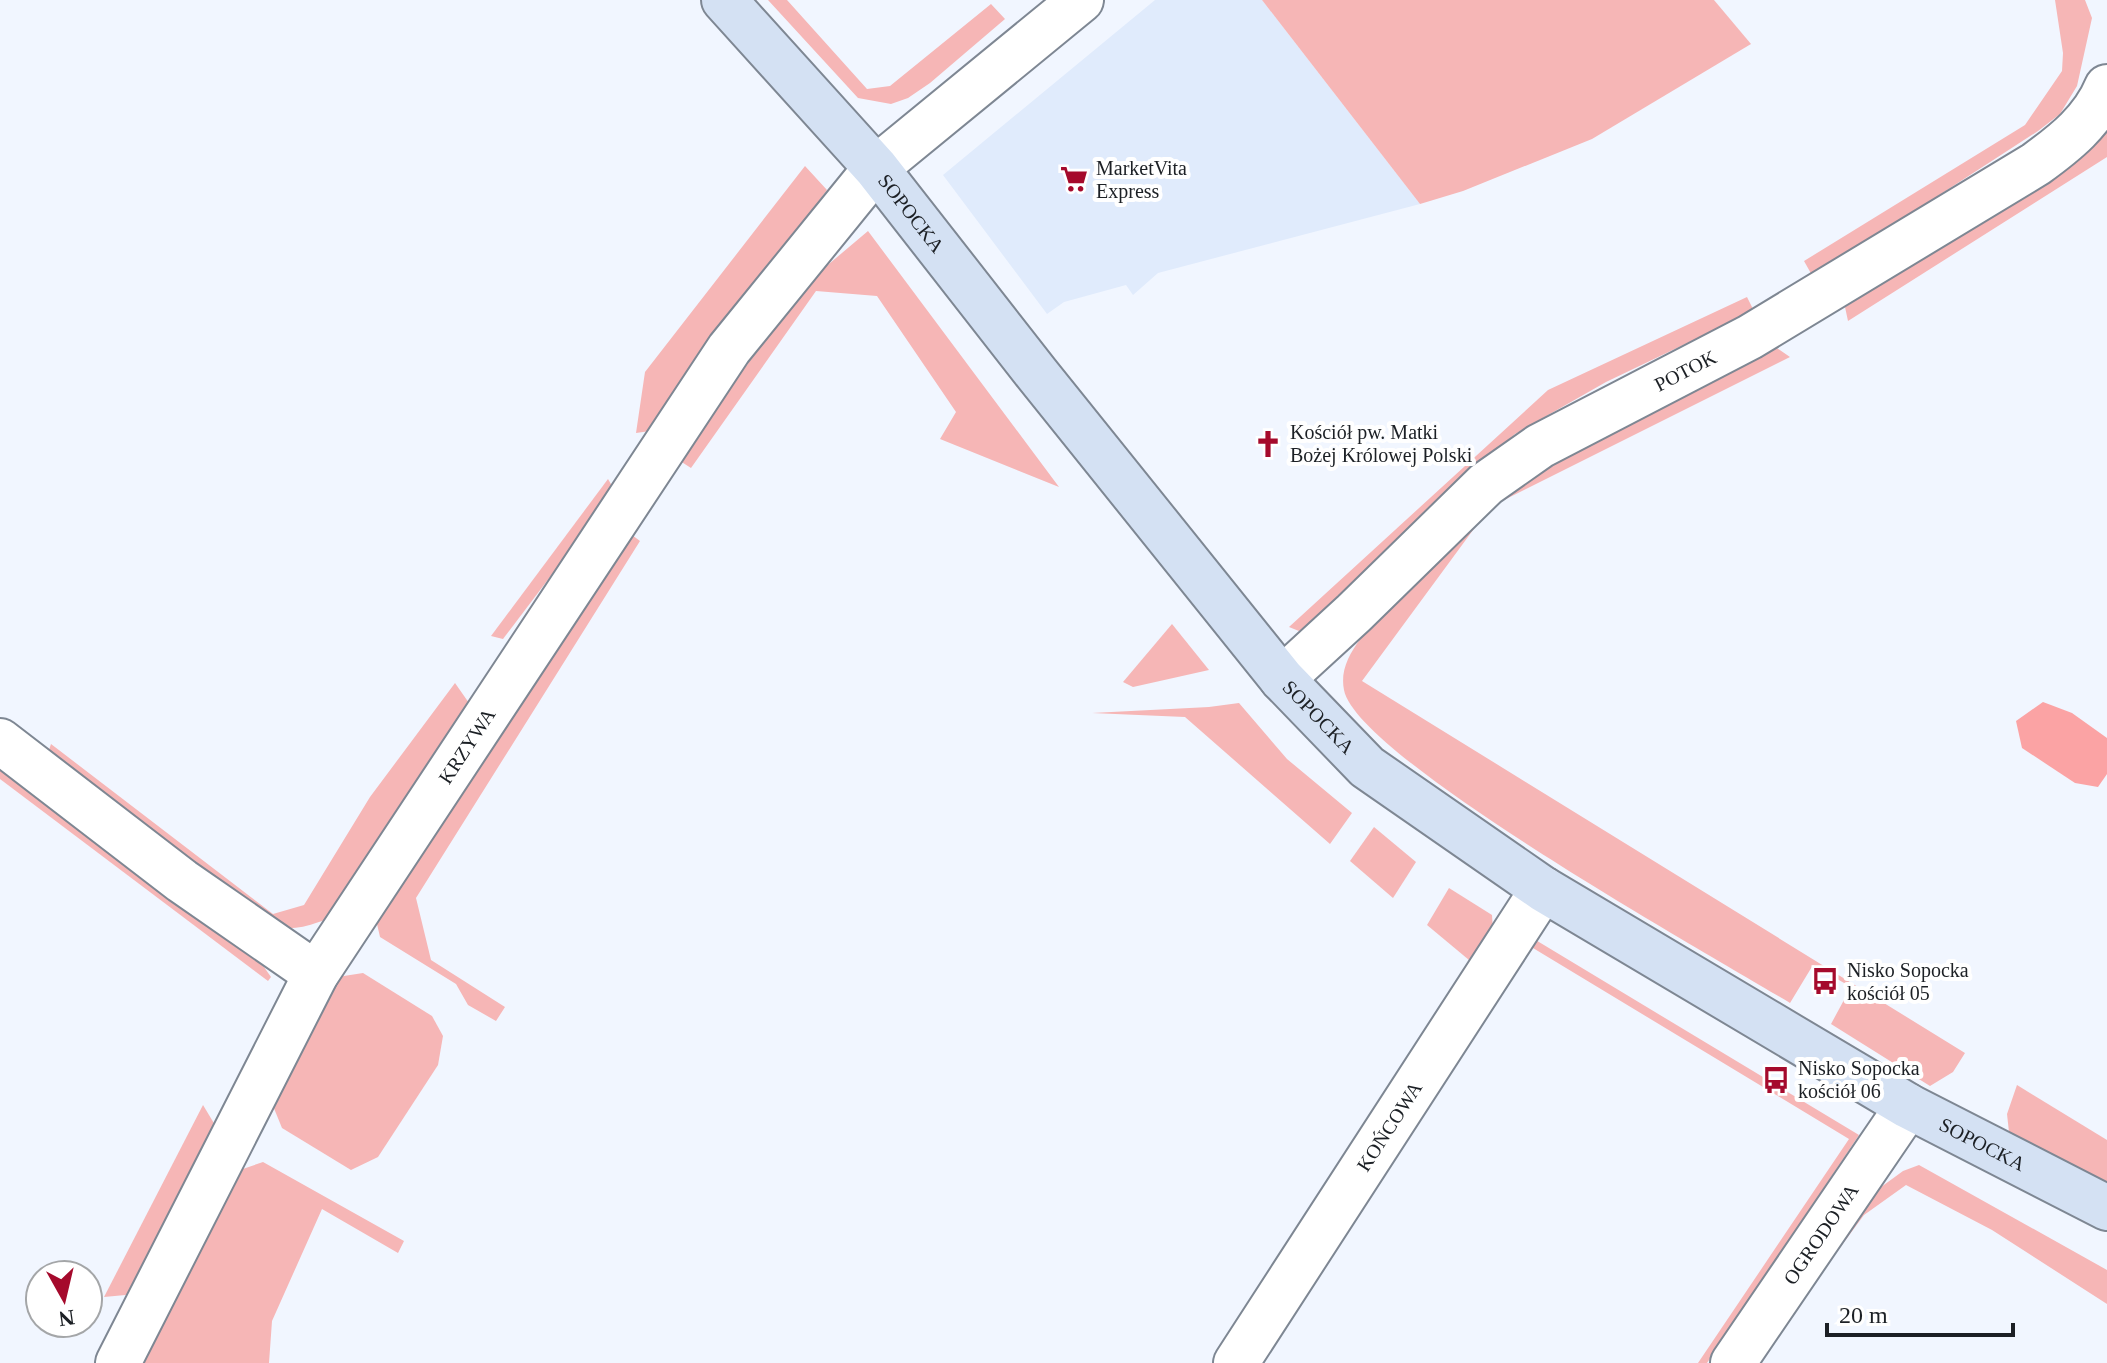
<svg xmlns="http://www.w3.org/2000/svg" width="2107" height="1363" font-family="Georgia,serif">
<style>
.built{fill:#e0ebfc}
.green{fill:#f6b6b6}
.water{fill:#fba3a4}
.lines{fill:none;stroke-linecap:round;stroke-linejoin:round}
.street-casing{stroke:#7e8793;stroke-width:48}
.secondary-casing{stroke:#7e8793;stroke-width:48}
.street{stroke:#fff;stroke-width:44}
.secondary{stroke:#d4e1f3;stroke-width:44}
.labels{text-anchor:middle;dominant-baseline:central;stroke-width:8;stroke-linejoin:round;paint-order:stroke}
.poi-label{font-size:20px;fill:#1c2025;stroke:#fff;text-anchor:start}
.street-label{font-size:20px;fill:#1c2025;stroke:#fff}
</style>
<rect width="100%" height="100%" fill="#f1f6ff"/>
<!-- built -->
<polygon class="built" points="1155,0 1262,0 1420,204 1158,273 1133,295 1126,285 1064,302 1047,314 943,175"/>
<!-- green -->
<g class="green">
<polygon points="768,0 787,0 867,89 890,86 991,4 1005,19 930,83 908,98 891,104 858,98"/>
<polygon points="1262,0 1714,0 1751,44 1592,139 1463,191 1420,204"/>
<polygon points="2055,0 2085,0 2092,18 2077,86 2060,114 2038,131 1813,277 1804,261 2025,125 2062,71 2063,53"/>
<polygon points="2107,127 2107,157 1848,321 1845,307 2066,167 2094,144"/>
<polygon points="805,166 827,190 731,319 657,430 636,433 645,372"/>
<polygon points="868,231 1059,487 940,439 956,412 877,296 816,291 691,468 677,459 810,280"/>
<polygon points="1747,297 1754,311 1606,382 1515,434 1439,501 1309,627 1299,631 1289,627 1548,390"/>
<path d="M 1774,346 L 1790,357 L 1490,507 L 1362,681 L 1965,1053 L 1953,1072 L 1930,1086 L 1831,1024 L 1851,987 L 1813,965 L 1790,1003 C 1716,958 1357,758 1344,690 C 1337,656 1372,626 1392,604 C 1429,564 1465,522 1509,490 C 1527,477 1547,467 1566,456 C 1633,415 1703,381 1774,346 Z"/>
<polygon points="608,479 615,491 503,639 491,636"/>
<polygon points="628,532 640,541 416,898 431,960 505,1007 496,1021 468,1005 456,984 380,937 374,911"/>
<polygon points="1172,624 1209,670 1133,687 1123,682"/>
<path d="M 455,683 L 469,703 L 325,920 C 301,928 294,931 269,924 L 48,753 L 51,744 L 273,914 L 304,905 L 370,797 Z"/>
<polygon points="1239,703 1287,759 1352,813 1330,844 1185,717 1092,713 1209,707"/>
<polygon points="0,764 264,967 271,977 268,981 0,779"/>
<polygon points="1374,827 1416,862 1393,898 1350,861"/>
<polygon points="1449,888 1492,915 1493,932 1475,965 1427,925"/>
<polygon points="1529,936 1859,1135 1707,1363 1698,1363 1849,1139 1528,945"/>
<polygon points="363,973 432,1016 443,1036 438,1065 378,1157 351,1170 282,1128 271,1101 331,978"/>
<polygon points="2017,1085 2107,1140 2107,1182 2009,1132 2007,1114"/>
<polygon points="203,1105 218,1130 136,1294 104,1297"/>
<polygon points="263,1162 404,1241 398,1253 322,1209 272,1321 269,1363 139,1363 237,1171"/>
<polygon points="1919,1165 2107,1270 2107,1304 1992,1230 1906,1185 1864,1215 1755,1363 1877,1190 1903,1171"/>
</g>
<!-- water -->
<polygon class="water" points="2043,702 2072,713 2107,738 2107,774 2098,787 2075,783 2022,748 2016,721"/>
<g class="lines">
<!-- street casing -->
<g class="street-casing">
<g id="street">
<path id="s1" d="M 1282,679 L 1354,613 L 1486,484 L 1540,446 L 1750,337 L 2036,164 C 2065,143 2093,121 2107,87"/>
<polyline points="0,741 182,881 316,974"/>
<path id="s2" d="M 118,1363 L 316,974 L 729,349 L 876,168 L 1081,0"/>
<path id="s3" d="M 1236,1363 L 1543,889"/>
<path id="s4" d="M 1733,1363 L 1908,1106"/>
</g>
</g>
<!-- secondary casing -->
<g class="secondary-casing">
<g id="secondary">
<path id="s5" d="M 724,0 L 876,168 L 1037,374 L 1282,679 L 1367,767 L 1543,889 L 1908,1106 L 2107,1208"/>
</g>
</g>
<!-- street -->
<use href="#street" class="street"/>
<!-- secondary -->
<use href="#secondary" class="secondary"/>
</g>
<!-- icons -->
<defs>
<g id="supermarket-bare" transform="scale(2.16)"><path d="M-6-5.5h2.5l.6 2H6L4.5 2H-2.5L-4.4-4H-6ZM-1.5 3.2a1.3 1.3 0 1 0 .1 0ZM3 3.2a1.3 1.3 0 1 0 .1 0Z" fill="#a50a2c" stroke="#fff" stroke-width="2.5" paint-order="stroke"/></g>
<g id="church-bare" transform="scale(2.16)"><path d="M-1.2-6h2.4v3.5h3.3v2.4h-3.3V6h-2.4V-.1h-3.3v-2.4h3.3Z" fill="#a50a2c" stroke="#fff" stroke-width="2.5" paint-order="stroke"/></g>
<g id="bus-bare" transform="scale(2.16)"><path d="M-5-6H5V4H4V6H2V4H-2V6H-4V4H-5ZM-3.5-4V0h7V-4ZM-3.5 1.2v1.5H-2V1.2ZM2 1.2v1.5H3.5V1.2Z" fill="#a50a2c" stroke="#fff" stroke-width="2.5" paint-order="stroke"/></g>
</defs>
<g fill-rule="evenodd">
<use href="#supermarket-bare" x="1074" y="179"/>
<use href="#church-bare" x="1268" y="444"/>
<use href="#bus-bare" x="1825" y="981"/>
<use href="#bus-bare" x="1776" y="1080"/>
</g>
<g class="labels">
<!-- poi labels -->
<g class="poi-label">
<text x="1096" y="168">MarketVita<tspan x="1096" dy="23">Express</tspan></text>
<text x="1290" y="432">Kościół pw. Matki<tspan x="1290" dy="23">Bożej Królowej Polski</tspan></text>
<text x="1847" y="970">Nisko Sopocka<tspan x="1847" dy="23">kościół 05</tspan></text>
<text x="1798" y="1068">Nisko Sopocka<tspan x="1798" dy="23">kościół 06</tspan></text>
</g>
<!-- street labels -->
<g class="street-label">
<text stroke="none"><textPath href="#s5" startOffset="284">SOPOCKA</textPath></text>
<text stroke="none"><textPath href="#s1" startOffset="512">POTOK</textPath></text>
<text stroke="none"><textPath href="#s5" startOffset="932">SOPOCKA</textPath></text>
<text stroke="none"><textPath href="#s2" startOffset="710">KRZYWA</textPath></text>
<text stroke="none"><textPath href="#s3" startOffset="282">KOŃCOWA</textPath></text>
<text stroke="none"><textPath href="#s5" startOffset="1724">SOPOCKA</textPath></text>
<text stroke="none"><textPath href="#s4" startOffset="156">OGRODOWA</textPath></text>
</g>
</g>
<!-- north arrow -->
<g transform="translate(64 1299) rotate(172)"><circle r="38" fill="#ffffff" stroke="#a4a6a8" stroke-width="2"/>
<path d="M0-6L14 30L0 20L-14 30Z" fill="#a50a2c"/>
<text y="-12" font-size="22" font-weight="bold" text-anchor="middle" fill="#1c2025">N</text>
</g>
<!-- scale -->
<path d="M1827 1323v12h186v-12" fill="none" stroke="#1c2025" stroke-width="4"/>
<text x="1839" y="1323" font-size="24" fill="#1c2025" stroke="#ffffff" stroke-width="6" paint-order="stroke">20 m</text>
</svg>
